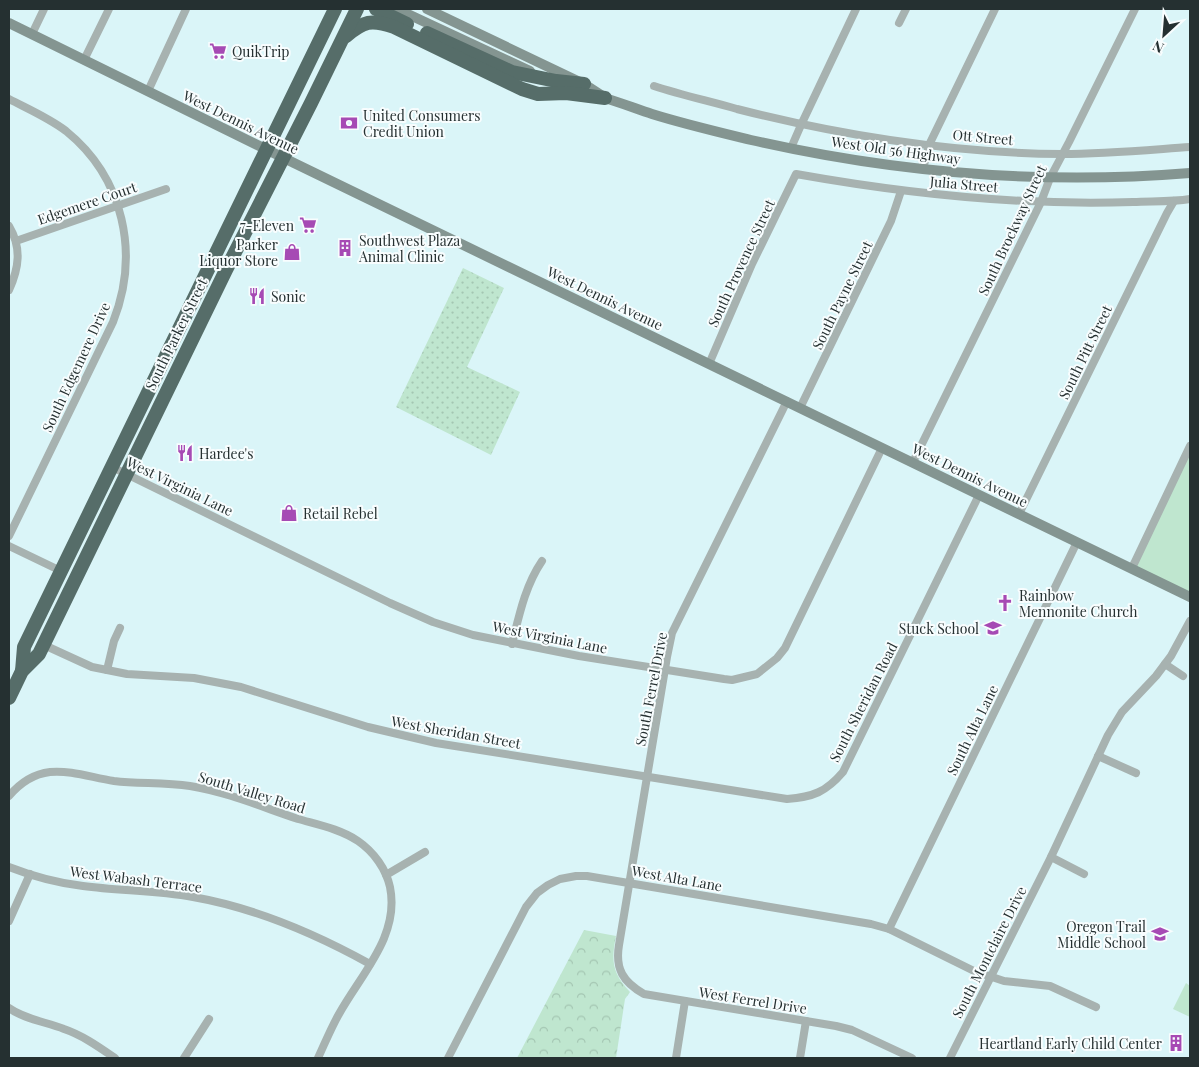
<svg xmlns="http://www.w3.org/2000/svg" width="1199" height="1067" font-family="'Playfair Display',serif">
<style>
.grass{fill:url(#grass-dots)}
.forest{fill:url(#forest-crowns)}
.park{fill:#bfe6cf}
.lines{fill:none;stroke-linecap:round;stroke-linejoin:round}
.street{stroke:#a7b2b0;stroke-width:8}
.secondary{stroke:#849591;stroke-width:10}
.highway{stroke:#566d69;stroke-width:14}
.labels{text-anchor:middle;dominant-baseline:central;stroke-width:4;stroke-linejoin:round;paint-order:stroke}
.poi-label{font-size:14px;fill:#253031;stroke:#f8fdfe;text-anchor:start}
.street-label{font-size:14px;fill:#253031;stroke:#f8fdfe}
</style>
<defs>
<pattern id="grass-dots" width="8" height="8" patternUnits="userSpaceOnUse" patternTransform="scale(1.25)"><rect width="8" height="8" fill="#bfe6cf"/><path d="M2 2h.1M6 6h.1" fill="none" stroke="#a4c6b2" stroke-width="1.8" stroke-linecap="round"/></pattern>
<pattern id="forest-crowns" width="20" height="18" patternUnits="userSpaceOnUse" patternTransform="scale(1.25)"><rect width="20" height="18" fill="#bfe6cf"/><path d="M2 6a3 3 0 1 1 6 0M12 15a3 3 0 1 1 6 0" fill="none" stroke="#a4c6b2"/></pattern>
</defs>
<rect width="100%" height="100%" fill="#daf5f8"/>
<!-- grass -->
<polygon class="grass" points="463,268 504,288 467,367 520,392 491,455 396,407"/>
<!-- forest -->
<path class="forest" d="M 584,930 L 616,936 C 611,961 612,973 630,992 L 625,999 L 616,1058 L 517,1058 Z"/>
<!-- park -->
<g class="park">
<polygon points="1190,446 1190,597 1132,568"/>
<polygon points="1186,983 1190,986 1190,1017 1173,1009"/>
</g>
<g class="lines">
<!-- street -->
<g class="street">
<polyline points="899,23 906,9"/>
<polyline points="32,34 44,9"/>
<polyline points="84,60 109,9"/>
<path d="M 654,86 C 681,95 709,101 737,109 C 843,136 952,153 1062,154 C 1105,154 1147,150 1190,147"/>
<polyline points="148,91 186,9"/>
<path d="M 9,99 C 28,109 49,118 66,131 C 124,178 140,254 113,322 L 9,536"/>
<polyline points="791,148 801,125 856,9"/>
<polyline points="923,169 929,145 995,9"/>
<path d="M 9,226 C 22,248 19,268 9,290"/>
<polyline points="16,241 166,189"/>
<path d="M 709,364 L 752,264 L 796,174 C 908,194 1020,206 1133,202 C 1152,201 1171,202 1190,199"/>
<path d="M 787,401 L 672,633 L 667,657 L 619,945 C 615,969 623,982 644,994 L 836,1026 L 852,1030 L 912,1058"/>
<polyline points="800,408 891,221 901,191"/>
<polyline points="913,462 1041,202 1050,178 1069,142 1135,9"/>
<polyline points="112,467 390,603 433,622 473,635 579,656 724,679 732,680 757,674 777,658 785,648 882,448"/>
<polyline points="1019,514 1167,213 1174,201"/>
<polyline points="9,546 61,571"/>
<polyline points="1132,568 1190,446"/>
<path d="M 512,644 C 519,616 525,586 542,561"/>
<path d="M 44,645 L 92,667 L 127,674 L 194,678 L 241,687 L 368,727 L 436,743 L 787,799 C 813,797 826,792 843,772 L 979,495"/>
<polyline points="1165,664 1183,676"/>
<polyline points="107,670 114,641 120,628"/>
<polyline points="1098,756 1136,773"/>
<path d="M 9,796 C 20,783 33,774 50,772 C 71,770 93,778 114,781 C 139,784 164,782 190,786 C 227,792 262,807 298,819 C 319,825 340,829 358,841 C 374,852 386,869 390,887 C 400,936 361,974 339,1014 C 331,1028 325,1043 318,1058"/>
<polyline points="1051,857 1084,874"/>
<path d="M 9,867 C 32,876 57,883 83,886 C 119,891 156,890 193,897 C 256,908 314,933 370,964"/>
<polyline points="386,875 425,852"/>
<polyline points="9,921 30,874"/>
<polyline points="889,929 1077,542"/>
<path d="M 9,1008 C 24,1019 46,1022 64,1029 C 82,1035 99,1047 115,1058"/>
<polyline points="184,1058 209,1019"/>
<polyline points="448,1058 526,907 537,893 548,885 560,879 576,876 587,876 871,924 889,929 974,971 1004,981 1050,986 1096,1007"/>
<polyline points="676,1058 685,1001"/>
<polyline points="800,1058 806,1021"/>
<polyline points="950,1058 1051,857 1108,735 1122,712 1156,676 1171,656 1190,621"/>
</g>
<!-- secondary -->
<g class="secondary">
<polyline points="397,9 530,71"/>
<polyline points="427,9 584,84 604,97"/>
<polyline points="9,23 294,163 1190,597"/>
<path d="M 598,96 C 616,101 634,108 652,114 C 684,124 718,132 751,140 C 895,173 1043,185 1190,173"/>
</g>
<!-- highway -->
<g class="highway">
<polyline points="376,9 407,24"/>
<polyline points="427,33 512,72 556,81 584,84"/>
<path d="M 346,36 C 364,21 371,19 394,27 L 522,89 L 538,94 L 566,93 L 605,98"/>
<polyline points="22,671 24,647 335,9"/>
<polyline points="9,698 22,671 39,654 226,270 311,103 357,9"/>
</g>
</g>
<!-- icons -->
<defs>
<g id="supermarket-bare" transform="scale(1.35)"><path d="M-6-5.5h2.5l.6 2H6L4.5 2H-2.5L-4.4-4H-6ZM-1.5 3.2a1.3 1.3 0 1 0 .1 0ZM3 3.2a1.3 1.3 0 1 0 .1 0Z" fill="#a64ab4" stroke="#f8fdfe" stroke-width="2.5" paint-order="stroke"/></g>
<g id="bank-bare" transform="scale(1.35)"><path d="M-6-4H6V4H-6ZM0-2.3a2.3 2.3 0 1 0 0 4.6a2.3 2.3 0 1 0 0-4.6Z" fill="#a64ab4" stroke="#f8fdfe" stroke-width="2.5" paint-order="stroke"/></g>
<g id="building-bare" transform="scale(1.35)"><path d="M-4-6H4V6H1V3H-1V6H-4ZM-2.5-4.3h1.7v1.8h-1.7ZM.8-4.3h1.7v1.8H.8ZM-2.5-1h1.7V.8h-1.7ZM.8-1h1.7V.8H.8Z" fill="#a64ab4" stroke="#f8fdfe" stroke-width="2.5" paint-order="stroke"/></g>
<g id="shop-bare" transform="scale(1.35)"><path d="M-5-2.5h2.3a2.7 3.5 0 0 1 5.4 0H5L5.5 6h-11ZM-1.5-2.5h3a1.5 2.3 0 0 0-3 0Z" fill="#a64ab4" stroke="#f8fdfe" stroke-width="2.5" paint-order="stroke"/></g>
<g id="restaurant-bare" transform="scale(1.35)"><path d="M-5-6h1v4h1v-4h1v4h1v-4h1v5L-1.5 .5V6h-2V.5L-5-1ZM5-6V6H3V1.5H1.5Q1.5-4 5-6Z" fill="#a64ab4" stroke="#f8fdfe" stroke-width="2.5" paint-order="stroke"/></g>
<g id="church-bare" transform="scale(1.35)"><path d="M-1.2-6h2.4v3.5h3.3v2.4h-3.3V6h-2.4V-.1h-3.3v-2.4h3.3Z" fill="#a64ab4" stroke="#f8fdfe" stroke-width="2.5" paint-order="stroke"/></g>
<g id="school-bare" transform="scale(1.35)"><path d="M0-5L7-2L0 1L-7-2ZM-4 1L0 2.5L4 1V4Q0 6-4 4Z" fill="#a64ab4" stroke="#f8fdfe" stroke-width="2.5" paint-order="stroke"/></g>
</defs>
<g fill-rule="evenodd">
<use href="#supermarket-bare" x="218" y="51"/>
<use href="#bank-bare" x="349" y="123"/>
<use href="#supermarket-bare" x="308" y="225"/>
<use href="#building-bare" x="345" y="248"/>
<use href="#shop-bare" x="292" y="252"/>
<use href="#restaurant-bare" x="257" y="296"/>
<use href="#restaurant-bare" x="185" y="453"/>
<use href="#shop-bare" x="289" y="513"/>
<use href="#church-bare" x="1005" y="603"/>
<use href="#school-bare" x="993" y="628"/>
<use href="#school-bare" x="1160" y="934"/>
<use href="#building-bare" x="1176" y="1043"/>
</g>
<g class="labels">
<!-- poi labels -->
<g class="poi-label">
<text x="232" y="51">QuikTrip</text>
<text x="363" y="115">United Consumers<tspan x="363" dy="16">Credit Union</tspan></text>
<text x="294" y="225" text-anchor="end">7-Eleven</text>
<text x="359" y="240">Southwest Plaza<tspan x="359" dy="16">Animal Clinic</tspan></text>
<text x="278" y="244" text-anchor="end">Parker<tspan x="278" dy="16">Liquor Store</tspan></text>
<text x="271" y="296">Sonic</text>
<text x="199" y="453">Hardee's</text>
<text x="303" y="513">Retail Rebel</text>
<text x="1019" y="595">Rainbow<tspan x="1019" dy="16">Mennonite Church</tspan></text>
<text x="979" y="628" text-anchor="end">Stuck School</text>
<text x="1146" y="926" text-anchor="end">Oregon Trail<tspan x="1146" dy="16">Middle School</tspan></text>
<text x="1162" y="1043" text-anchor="end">Heartland Early Child Center</text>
</g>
<!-- street labels -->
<g class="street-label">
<text transform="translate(241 122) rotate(26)">West Dennis Avenue</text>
<text transform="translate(983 137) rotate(5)">Ott Street</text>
<text transform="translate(896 150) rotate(8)">West Old 56 Highway</text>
<text transform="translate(964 184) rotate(5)">Julia Street</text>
<text transform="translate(87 203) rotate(-19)">Edgemere Court</text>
<text transform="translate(1012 230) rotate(-65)">South Brockway Street</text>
<text transform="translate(741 263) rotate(-65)">South Provence Street</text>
<text transform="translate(842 295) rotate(-64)">South Payne Street</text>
<text transform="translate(605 298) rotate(26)">West Dennis Avenue</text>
<text transform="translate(176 334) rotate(-64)">South Parker Street</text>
<text transform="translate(1085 352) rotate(-64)">South Pitt Street</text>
<text transform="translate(76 367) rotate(-65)">South Edgemere Drive</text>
<text transform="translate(970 475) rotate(26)">West Dennis Avenue</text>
<text transform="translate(180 486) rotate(26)">West Virginia Lane</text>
<text transform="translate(550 637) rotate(11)">West Virginia Lane</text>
<text transform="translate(651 689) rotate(-79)">South Ferrel Drive</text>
<text transform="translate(863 702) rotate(-63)">South Sheridan Road</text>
<text transform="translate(972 730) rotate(-64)">South Alta Lane</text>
<text transform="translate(456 732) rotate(10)">West Sheridan Street</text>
<text transform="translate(252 792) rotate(17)">South Valley Road</text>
<text transform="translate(677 878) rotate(10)">West Alta Lane</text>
<text transform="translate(136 879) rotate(7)">West Wabash Terrace</text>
<text transform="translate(989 952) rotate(-63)">South Montclaire Drive</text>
<text transform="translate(753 1000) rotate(9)">West Ferrel Drive</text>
</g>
</g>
<!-- border -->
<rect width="1199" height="1067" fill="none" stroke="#253031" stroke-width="20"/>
<!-- north arrow -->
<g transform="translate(1164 35) rotate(206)" stroke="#f8fdfe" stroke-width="4" paint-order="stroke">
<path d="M0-4L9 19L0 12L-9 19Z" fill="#253031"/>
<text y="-8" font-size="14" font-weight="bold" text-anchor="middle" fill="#253031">N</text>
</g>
</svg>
